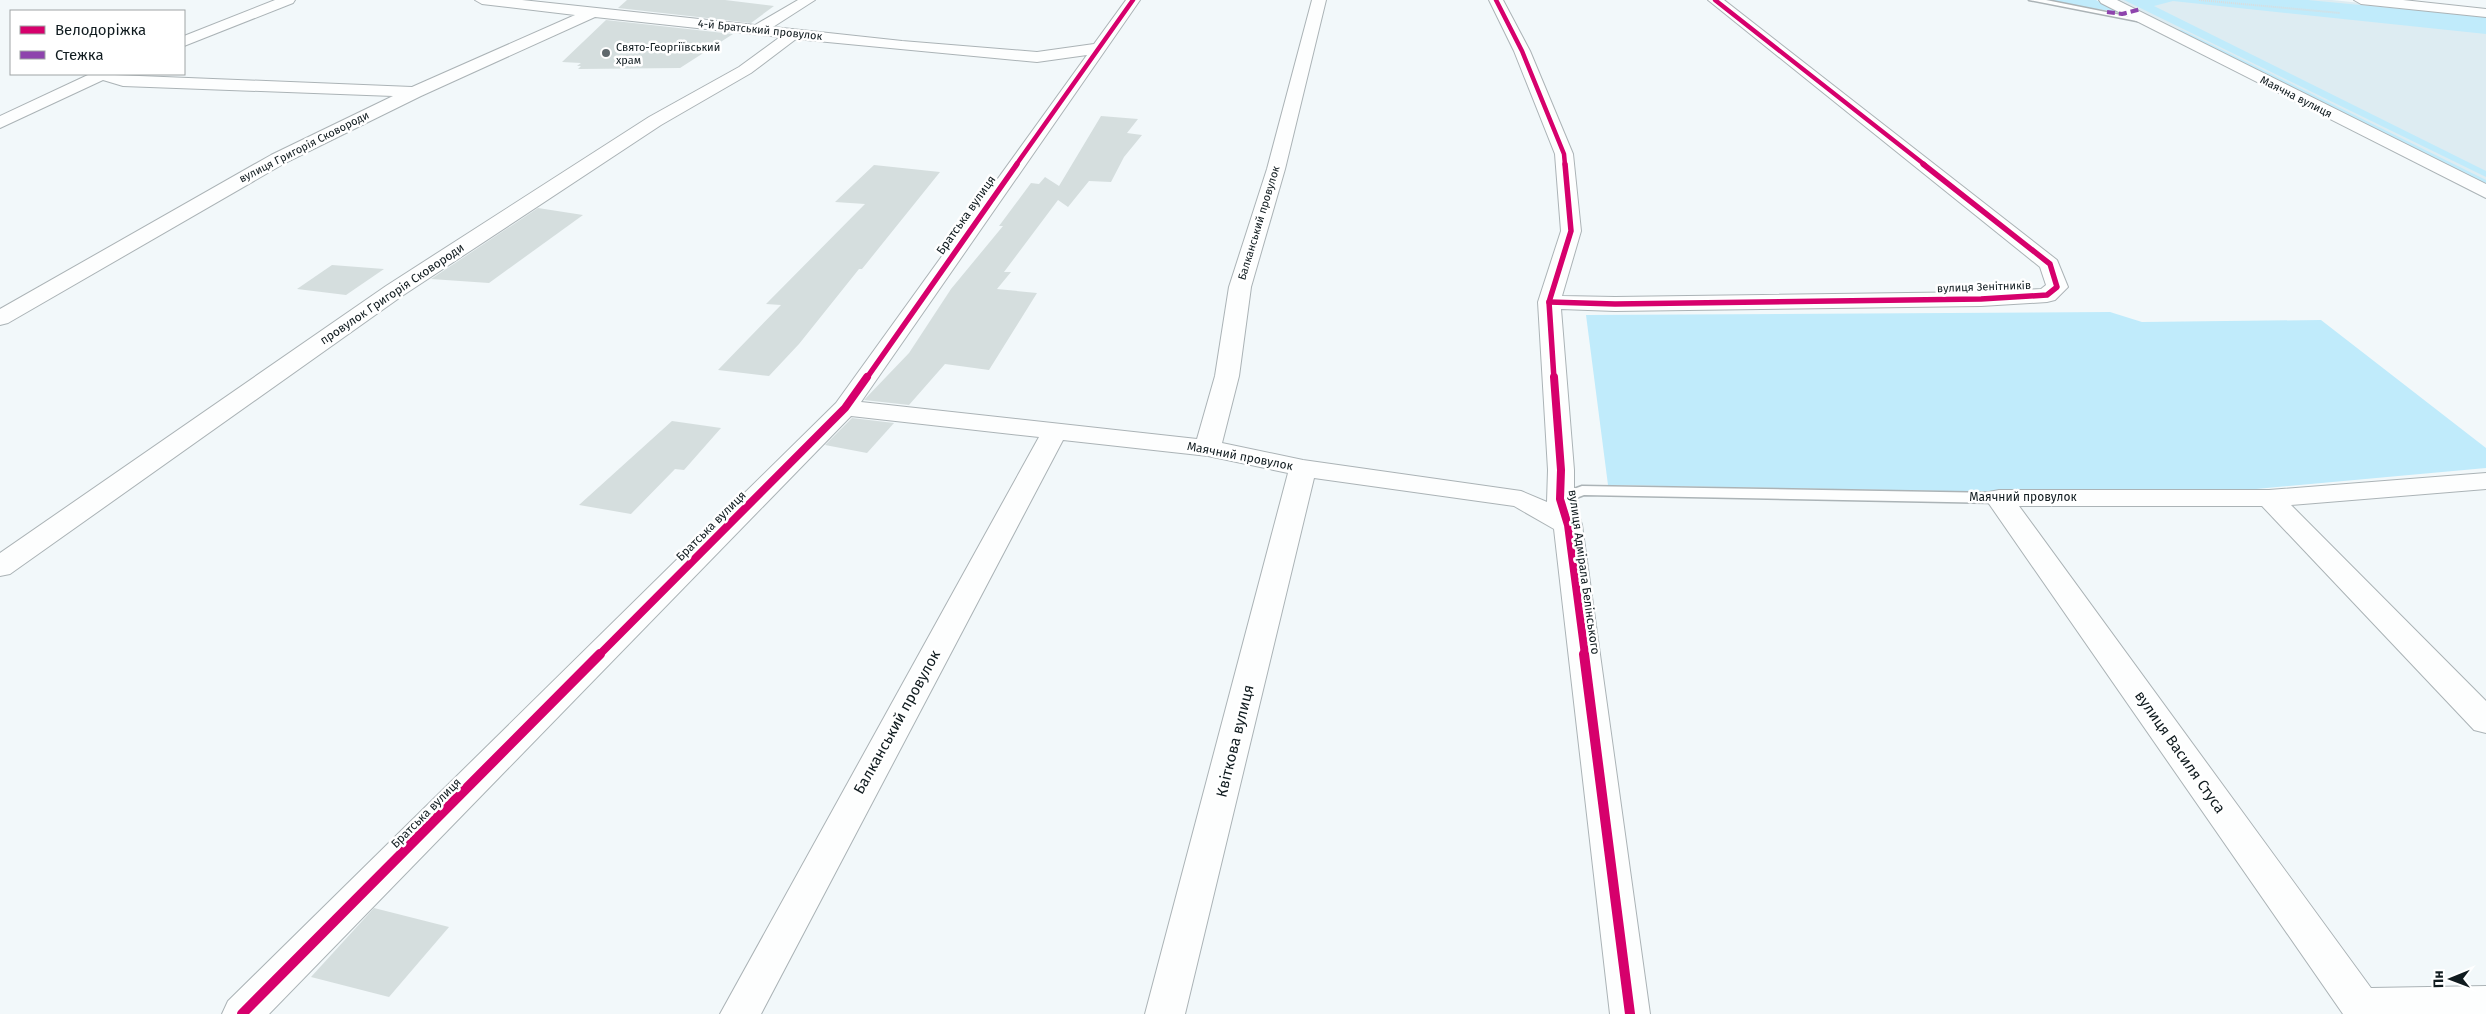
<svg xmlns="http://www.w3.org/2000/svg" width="2486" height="1014" font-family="'Fira Sans',sans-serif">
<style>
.built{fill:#ddecf2}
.green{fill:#c0ebfb}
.building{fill:#d5dede}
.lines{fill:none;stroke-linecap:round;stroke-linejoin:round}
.service-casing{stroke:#abb3b6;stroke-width:3}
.minor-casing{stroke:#abb3b6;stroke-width:2}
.secondary-casing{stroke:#abb3b6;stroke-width:2}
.path{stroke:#d9dcdd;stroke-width:2;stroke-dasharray:1 1;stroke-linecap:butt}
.service{fill:#fdfefe;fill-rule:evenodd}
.minor{fill:#fdfefe;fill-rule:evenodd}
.secondary{fill:#fdfefe;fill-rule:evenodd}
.quiet{stroke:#8e44ad;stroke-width:4;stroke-dasharray:8 4;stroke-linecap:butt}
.cycleway-far3-casing{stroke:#fff;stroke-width:6}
.cycleway-far2-casing{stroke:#fff;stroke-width:8}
.cycleway-far1-casing{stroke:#fff;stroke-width:11}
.cycleway-casing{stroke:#fff;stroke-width:13}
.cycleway-far3{stroke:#d6006c;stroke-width:4.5}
.cycleway-far2{stroke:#d6006c;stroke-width:5.5}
.cycleway-far1{stroke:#d6006c;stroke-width:8}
.cycleway{stroke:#d6006c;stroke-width:10}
.poi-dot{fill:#5f686c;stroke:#fff;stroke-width:2}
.labels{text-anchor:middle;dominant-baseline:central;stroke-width:5;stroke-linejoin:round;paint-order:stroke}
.far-street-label{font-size:11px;fill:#101b1f;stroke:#fff}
.far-poi-label{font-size:11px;fill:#101b1f;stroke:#fff;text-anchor:start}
.street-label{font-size:12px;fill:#101b1f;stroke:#fff}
.near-street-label{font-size:15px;fill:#101b1f;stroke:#fff}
</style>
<rect width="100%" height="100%" fill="#f2f8fa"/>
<!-- built -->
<polygon class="built" points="2115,0 2332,0 2486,16 2486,185"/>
<!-- green -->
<g class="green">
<polygon points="2042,0 2096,0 2122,13"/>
<polygon points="2124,0 2308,0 2486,17 2486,34 2182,2 2173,1 2154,6 2486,171 2486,177"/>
<polygon points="2170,28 2182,30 2486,180 2486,185"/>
<polygon points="2110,312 2142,322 2321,320 2486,448 2486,468 2256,489 2002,492 1608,485 1586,315"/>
</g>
<!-- building -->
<g class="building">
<polygon points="627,0 725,0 774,6 751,23 618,8"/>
<polygon points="606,20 733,34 680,68 578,69 581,66 577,66 581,63 562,62"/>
<polygon points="1101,116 1138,119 1127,133 1142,135 1124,157 1111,182 1089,181 1068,207 1058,200 1004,272 1011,272 997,289 1037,293 989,370 945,364 909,405 864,400 909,353 951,289 1003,226 999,226 1031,183 1039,184 1045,177 1059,186"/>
<polygon points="874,165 940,172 862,269 859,269 799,344 769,376 718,370 781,305 766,304 865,204 835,202"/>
<polygon points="538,208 583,215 489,283 431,279"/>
<polygon points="332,265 384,269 346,295 297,289"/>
<polygon points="852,418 894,423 867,453 825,445"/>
<polygon points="672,421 721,428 684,470 675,469 631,514 579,505"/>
<polygon points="374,908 449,927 389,997 311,977"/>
</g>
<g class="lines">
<!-- service casing -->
<g class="service-casing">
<g id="service">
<polygon points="2029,0 2046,0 2151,21 2147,23"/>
<polygon points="1582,486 1999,493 2006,498 1999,503 1584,495 1560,504 1553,499 1555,496"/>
</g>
</g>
<!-- minor casing -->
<g class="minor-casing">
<g id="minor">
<polygon points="275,0 295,0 293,3 184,46 184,36"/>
<polygon points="475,0 522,0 755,25 798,0 815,0 773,27 902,41 1037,52 1094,44 1126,0 1140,0 861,402 1197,439 1215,376 1229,287 1267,169 1312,0 1326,0 1285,169 1251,287 1239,376 1222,443 1303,460 1521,491 1547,502 1548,470 1538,302 1561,231 1555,154 1514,51 1489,0 1503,0 1530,51 1573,154 1581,231 1562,296 1615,297 1981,292 2041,289 2046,285 2040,267 1708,0 1724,0 2057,260 2068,287 2055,300 2047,302 1981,306 1615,311 1561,309 1574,470 1574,499 1582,525 1650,1014 1610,1014 1554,529 1514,506 1314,478 1185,1014 1145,1014 1288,473 1208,456 1063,440 761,1014 720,1014 1039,437 851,416 269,1014 222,1014 228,1001 836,403 1087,55 1037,62 796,39 751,73 661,125 402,296 10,574 0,576 0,553 386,286 649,117 739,67 780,37 595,17 421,96 285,163 8,323 0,325 0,309 271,155 393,96 123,86 103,80 0,128 0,116 90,74 412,87 575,15 482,4"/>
<polygon points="2099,0 2117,0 2486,184 2486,198 2101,3"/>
<polygon points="2486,473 2486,489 2291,505 2486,701 2486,733 2474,730 2262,506 2019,506 2371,988 2486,986 2486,1014 2343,1014 1985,498 1989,492 1999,490 2269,490"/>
</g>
</g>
<!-- secondary casing -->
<g class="secondary-casing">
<polygon id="secondary" points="2354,0 2403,0 2486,9 2486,17 2361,4"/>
</g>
<!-- path -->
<g class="path">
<polyline points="2199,0 2340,13"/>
<polyline points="627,63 631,68"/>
</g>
<!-- service -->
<use href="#service" class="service"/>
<!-- minor -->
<use href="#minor" class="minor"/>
<!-- secondary -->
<use href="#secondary" class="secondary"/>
<!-- quiet -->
<polyline class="quiet" points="2107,12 2122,14 2141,9"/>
<!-- cycleway-far3 casing -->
<g class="cycleway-far3-casing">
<g id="cycleway-far3">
<polyline points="1496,0 1522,51 1564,154 1565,165"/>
<polyline points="1715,0 1925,165"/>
<polyline points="1016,165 1133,0"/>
</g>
</g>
<!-- cycleway-far2 casing -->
<g class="cycleway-far2-casing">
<g id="cycleway-far2">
<polyline points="1549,302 1615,304 1981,299 2047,295 2057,287 2050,264 1923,164"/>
<polyline points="866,379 1017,164"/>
<polyline points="1554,379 1549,302 1571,231 1565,164"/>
</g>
</g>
<!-- cycleway-far1 casing -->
<g class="cycleway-far1-casing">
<g id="cycleway-far1">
<polyline points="1554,377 1561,470 1560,499 1568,525 1585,655"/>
<polyline points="599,655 845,408 867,377"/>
</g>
</g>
<!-- cycleway casing -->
<g class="cycleway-casing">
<g id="cycleway">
<polyline points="1584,654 1630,1014"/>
<polyline points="242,1014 600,654"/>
</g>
</g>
<!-- cycleway-far3 -->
<use href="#cycleway-far3" class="cycleway-far3"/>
<!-- cycleway-far2 -->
<use href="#cycleway-far2" class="cycleway-far2"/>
<!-- cycleway-far1 -->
<use href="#cycleway-far1" class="cycleway-far1"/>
<!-- cycleway -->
<use href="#cycleway" class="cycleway"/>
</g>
<!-- markers -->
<circle class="poi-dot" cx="606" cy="53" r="5"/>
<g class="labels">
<!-- far-street labels -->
<g class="far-street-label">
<text transform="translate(760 30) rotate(6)">4-й Братський провулок</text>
<text transform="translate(2296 97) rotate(27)">Маячна вулиця</text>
<text transform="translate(304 147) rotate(-27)">вулиця Григорія Сковороди</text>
<text transform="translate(1259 223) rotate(-73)">Балканський провулок</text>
<text transform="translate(1984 287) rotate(-2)">вулиця Зенітників</text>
</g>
<!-- far-poi labels -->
<g class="far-poi-label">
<text x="616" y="47">Свято-Георгіївський<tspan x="616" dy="13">храм</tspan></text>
</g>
<!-- street labels -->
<g class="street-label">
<text transform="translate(966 215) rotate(-55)">Братська вулиця</text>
<text transform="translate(392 294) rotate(-34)">провулок Григорія Сковороди</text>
<text transform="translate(1240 456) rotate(11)">Маячний провулок</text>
<text x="2023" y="497">Маячний провулок</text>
<text transform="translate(711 526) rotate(-45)">Братська вулиця</text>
<text transform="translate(1584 572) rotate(82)">вулиця Адмірала Белінського</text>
<text transform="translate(426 813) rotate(-45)">Братська вулиця</text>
</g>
<!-- near-street labels -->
<g class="near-street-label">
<text transform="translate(897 722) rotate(-61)">Балканський провулок</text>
<text transform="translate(1235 741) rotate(-76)">Квіткова вулиця</text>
<text transform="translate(2180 752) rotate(55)">вулиця Василя Стуса</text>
</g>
</g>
<!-- legend -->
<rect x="10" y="10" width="175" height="65" fill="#ffffff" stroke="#9fa4a5"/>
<rect x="20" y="26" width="25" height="8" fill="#d6006c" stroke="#9fa4a5"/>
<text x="55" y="35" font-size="15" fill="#101b1f">Велодоріжка</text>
<rect x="20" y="51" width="25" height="8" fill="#8e44ad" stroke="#9fa4a5"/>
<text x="55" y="60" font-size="15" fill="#101b1f">Стежка</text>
<!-- north arrow -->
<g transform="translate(2451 979) rotate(269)" stroke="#ffffff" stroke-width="4" paint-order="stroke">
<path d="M0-4L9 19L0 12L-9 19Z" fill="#101b1f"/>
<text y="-8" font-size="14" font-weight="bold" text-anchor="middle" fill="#101b1f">Пн</text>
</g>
</svg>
